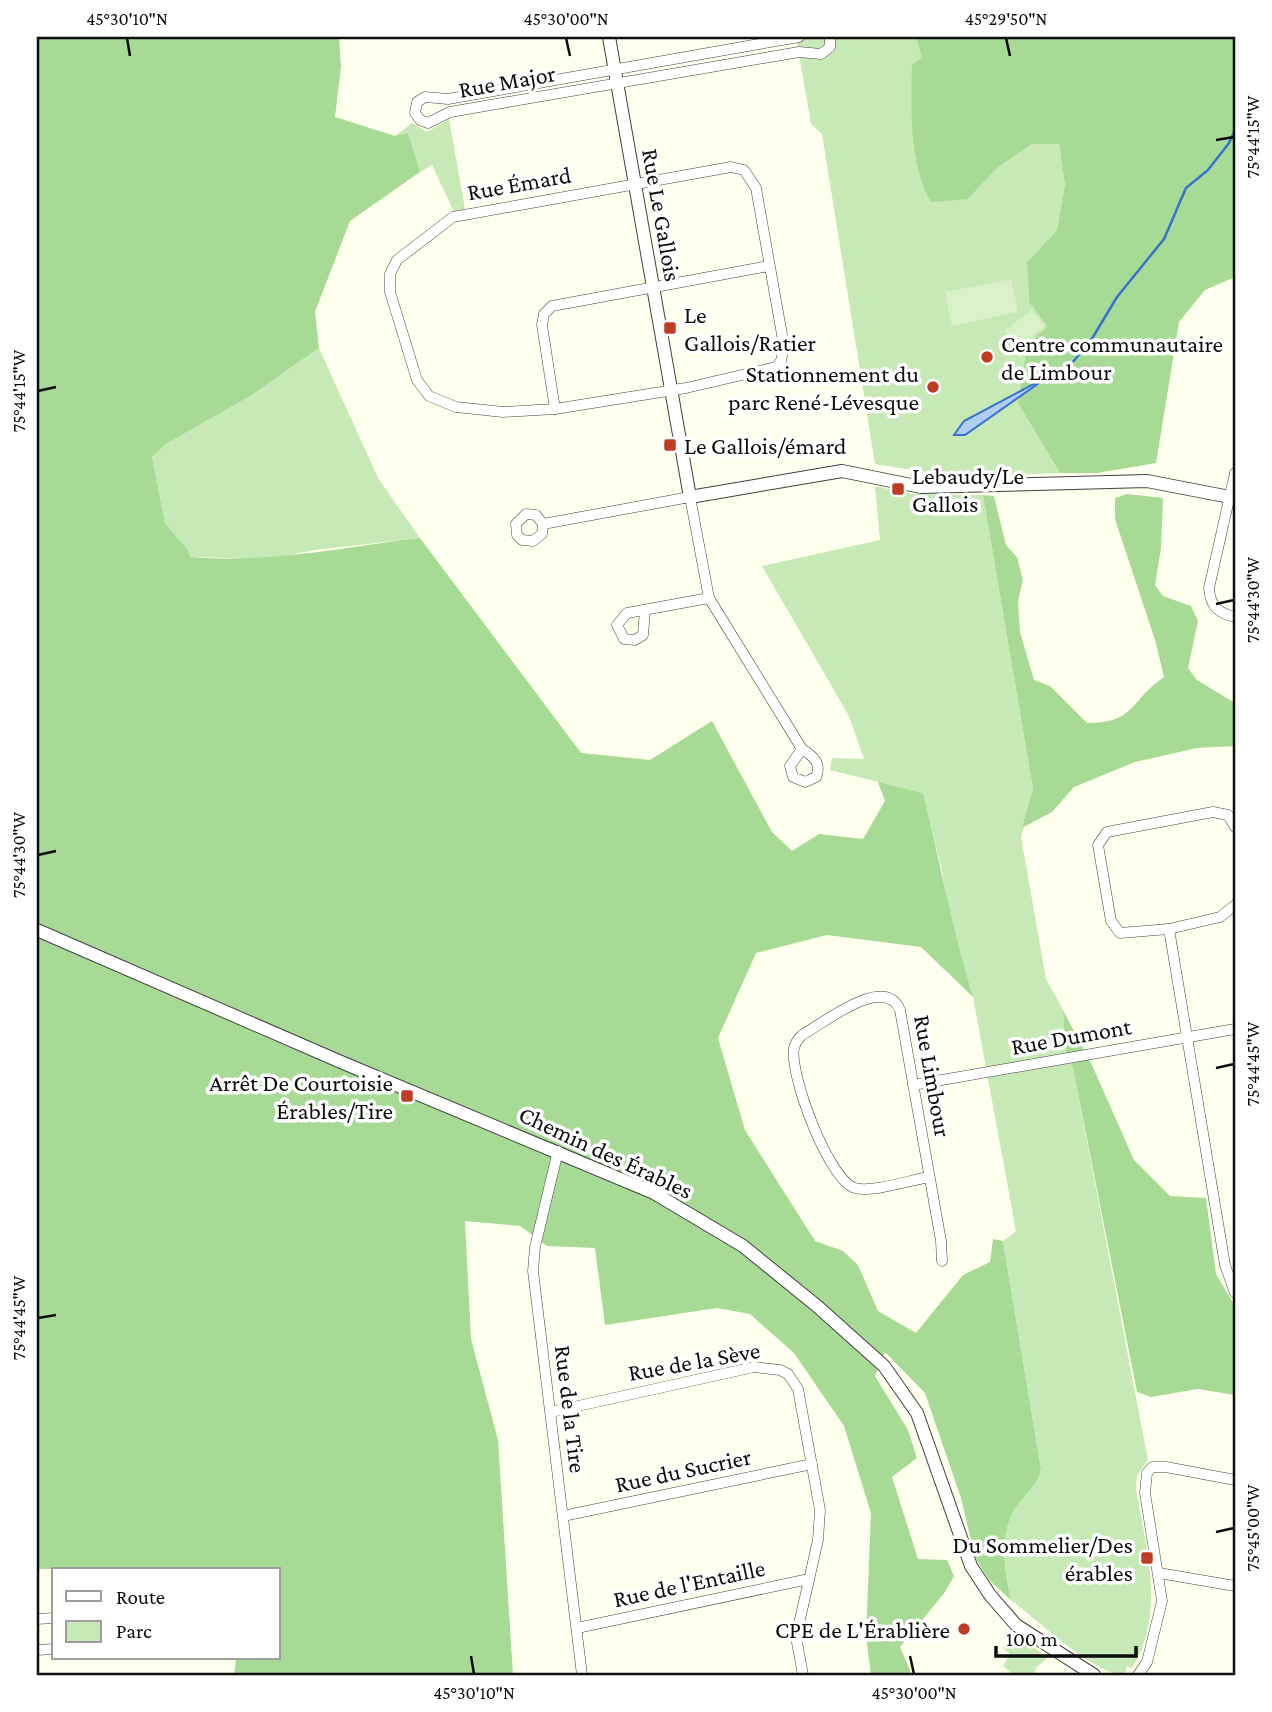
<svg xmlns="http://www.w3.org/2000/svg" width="1272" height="1712" font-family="'Crimson Pro',serif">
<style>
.green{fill:#c6e9b6}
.forest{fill:#a6da95}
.pitch{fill:#daf0c8}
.water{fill:#b1cef7;stroke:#3773ce;stroke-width:2}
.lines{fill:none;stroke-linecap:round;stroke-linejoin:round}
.stream{stroke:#3773ce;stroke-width:2.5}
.minor-casing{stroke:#404040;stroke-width:11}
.tertiary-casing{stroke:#404040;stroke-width:14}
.minor{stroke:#fff;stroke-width:10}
.tertiary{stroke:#fff;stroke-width:12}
.ticks{fill:none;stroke:#0d0d0d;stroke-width:2.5}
.poi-dot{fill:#be3d24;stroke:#fff;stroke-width:2.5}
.labels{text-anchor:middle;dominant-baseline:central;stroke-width:7;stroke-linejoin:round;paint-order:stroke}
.street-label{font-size:24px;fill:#0d0d0d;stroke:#fff}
.poi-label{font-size:24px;fill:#0d0d0d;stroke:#fff;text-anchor:start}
.neatline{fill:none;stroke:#0d0d0d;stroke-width:2.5}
.ticks-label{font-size:18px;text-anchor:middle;fill:#0d0d0d}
</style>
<rect width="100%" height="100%" fill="#ffffed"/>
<!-- green -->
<g class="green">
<polygon points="796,37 916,37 968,199 996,169 1032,144 1059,144 1065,185 1057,230 1027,262 1029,302 1047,326 1027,346 1018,403 1060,473 956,477 875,464 822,134 811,124"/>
<polygon points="449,119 465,209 454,212 432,165 412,177 395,136 412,123 427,132"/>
<polygon points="319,348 378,478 420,538 315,550 269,559 190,557 188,550 165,523 152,457 166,444 252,395"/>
<path d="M 875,486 L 912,494 L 983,495 L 1033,789 L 1021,837 L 1046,979 L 1063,1010 L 1065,1046 L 1073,1068 L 1148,1460 L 1137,1476 L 1136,1489 C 1146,1547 1166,1614 1132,1668 L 1127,1666 L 1125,1675 C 1095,1675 1036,1619 1011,1600 C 1005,1572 999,1541 1012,1514 C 1020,1497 1037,1489 1041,1469 L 1003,1241 L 1016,1231 L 973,997 L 953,933 L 942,871 L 923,793 L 830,770 L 832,758 L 864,759 L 849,716 L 762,566 L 880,540 Z"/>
<polygon points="1017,1640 1027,1642 1047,1658 1037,1667 1033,1675 1009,1675 1010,1672 1003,1666 1010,1654 1003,1648 1008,1642"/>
</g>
<!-- forest -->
<g class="forest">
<path d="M 37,37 L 339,37 L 341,67 L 335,117 L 395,136 L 408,133 L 420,172 L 350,221 L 315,312 L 319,348 L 252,395 L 166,444 L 152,457 L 165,523 L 188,550 L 190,557 C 267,564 344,547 420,538 L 581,753 L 650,760 L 712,721 L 772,832 L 792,851 L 819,834 L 863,839 L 885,801 L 878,782 L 923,793 C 940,861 952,930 973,997 L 921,947 L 827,935 L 756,953 L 718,1038 L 745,1130 L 815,1241 L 843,1251 L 858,1265 L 878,1311 L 916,1333 L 963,1275 L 990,1262 L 993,1239 L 1003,1241 L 1041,1469 C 1037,1489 1020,1497 1012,1514 C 999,1541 1005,1572 1011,1600 L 989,1580 L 975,1557 L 961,1498 L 925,1393 L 885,1352 L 875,1376 L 908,1430 L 917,1458 L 892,1477 L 918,1559 L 947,1560 L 954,1576 L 945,1592 L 900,1647 L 912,1675 L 871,1675 L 866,1636 L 871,1513 L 844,1426 L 794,1353 L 750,1314 L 717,1308 L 605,1325 L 595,1248 L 547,1246 L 520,1226 L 465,1221 L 471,1339 L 498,1440 L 513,1675 L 234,1675 L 236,1660 L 216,1658 L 278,1658 L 278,1570 L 37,1569 Z"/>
<path d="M 916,37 L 1235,37 L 1235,277 L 1205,290 L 1179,322 L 1156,463 L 1097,473 L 1060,473 L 1018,403 L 1027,346 L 1047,326 L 1029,302 L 1027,262 L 1057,230 L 1065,185 L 1059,144 L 1032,144 L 996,169 L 968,199 L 931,202 C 909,163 911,109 912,65 L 922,58 Z"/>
<path d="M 1127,494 L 1163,498 L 1161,548 L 1155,585 L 1163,596 L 1191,606 L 1198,621 L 1188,668 L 1197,680 L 1235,703 L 1235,746 L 1197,748 L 1135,762 L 1074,787 L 1052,812 L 1022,828 L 1033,789 L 983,495 L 994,496 L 1006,545 L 1017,557 L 1023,580 L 1018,601 L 1020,632 L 1034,680 L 1050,686 L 1087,723 C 1136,723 1129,701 1164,677 L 1156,643 L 1115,519 L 1115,498 Z"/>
<polygon points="1063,1010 1092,1065 1134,1160 1170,1196 1206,1198 1216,1274 1235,1306 1235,1395 1198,1389 1151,1397 1137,1392 1073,1068 1065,1046"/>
</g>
<!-- pitch -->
<g class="pitch">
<polygon points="1011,279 1018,312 952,326 945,292"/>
<polygon points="1032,310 1045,326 1017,348 1004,331"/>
</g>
<!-- water -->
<polygon class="water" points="1049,376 965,435 954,435 964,421"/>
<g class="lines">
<!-- stream -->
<polyline class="stream" points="1045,378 1073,362 1093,337 1117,297 1164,239 1186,188 1208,170 1229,143 1235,130"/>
<!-- minor casing -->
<g class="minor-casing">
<g id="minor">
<polyline points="799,37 448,99 425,97 417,102 415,113 420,120 428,123 450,112 799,52 821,54 830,47 830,37"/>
<polygon points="731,167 744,170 756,188 784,346 781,361 776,367 686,388 555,409 503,412 456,407 429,396 417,380 390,292 390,274 397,260 453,217"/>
<polyline points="555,409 542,325 544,314 552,306 769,266"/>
<path d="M 1235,473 L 1209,588 C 1210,606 1218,613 1235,617"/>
<path d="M 543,524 L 542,534 L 533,541 L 522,540 L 517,535 L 516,524 L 526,514 L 536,515 L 543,524 L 690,497 L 709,598 L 802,749 L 790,766 L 793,777 L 805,782 L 816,777 C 822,763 813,756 802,749"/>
<polyline points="645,610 643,635 635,640 624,639 617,625 627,613 709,598"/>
<polyline points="1235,827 1228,815 1213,812 1107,832 1098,845 1111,921 1120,933 1169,929 1220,917 1235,905"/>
<polyline points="1169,929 1225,1265 1235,1293"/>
<polyline points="913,1085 1235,1029"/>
<polyline points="558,1151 535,1247 533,1271 582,1675"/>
<path d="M 929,1177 C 911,1180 871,1193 855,1188 C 829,1181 789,1074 794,1048 C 795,1043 798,1039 802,1035 C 824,1023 885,973 900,1010 L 941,1241 L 942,1261"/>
<polyline points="551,1412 754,1367 780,1370 788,1374 798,1389 820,1510 818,1540 796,1637 803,1675"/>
<polyline points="563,1516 812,1464"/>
<polyline points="1159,1573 1235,1586"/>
<polyline points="37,1619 54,1618"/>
<polyline points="577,1628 809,1579"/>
<polyline points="37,1650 54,1649"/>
<polyline points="1138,1675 1147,1662 1162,1601 1145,1493 1147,1473 1152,1467 1166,1467 1235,1480"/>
</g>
</g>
<!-- tertiary casing -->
<g class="tertiary-casing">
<g id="tertiary">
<polyline points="609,37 690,497 842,471 921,487 1147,481 1235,498"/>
<polyline points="37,930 341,1062 654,1193 743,1246 817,1306 884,1366 917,1413 971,1566 990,1595 1016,1625 1094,1675"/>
</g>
</g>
<!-- minor -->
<use href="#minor" class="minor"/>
<!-- tertiary -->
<use href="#tertiary" class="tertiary"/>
</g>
<!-- ticks -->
<path class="ticks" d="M 127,38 L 130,56M 566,38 L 570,56M 1006,38 L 1010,56M 1216,140 L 1234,137M 38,391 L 56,387M 1216,604 L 1234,600M 38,855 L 56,851M 1216,1068 L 1234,1064M 38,1318 L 56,1315M 1216,1532 L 1234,1528M 471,1656 L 474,1674M 910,1656 L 914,1674"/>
<!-- markers -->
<g class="poi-dot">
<rect x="663" y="321" width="14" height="14" rx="3.5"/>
<circle cx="987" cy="357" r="7"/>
<circle cx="933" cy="387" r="7"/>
<rect x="663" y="438" width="14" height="14" rx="3.5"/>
<rect x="891" y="482" width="14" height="14" rx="3.5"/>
<rect x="400" y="1089" width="14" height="14" rx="3.5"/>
<rect x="1140" y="1551" width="14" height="14" rx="3.5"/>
<circle cx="964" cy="1629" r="7"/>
</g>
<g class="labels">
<!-- street labels -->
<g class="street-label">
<text transform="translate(507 81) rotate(-10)">Rue Major</text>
<text transform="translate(519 183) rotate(-10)">Rue Émard</text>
<text transform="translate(662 215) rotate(80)">Rue Le Gallois</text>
<text transform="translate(1071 1036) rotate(-10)">Rue Dumont</text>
<text transform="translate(933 1076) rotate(80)">Rue Limbour</text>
<text transform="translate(606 1152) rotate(25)">Chemin des Érables</text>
<text transform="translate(694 1361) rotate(-10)">Rue de la Sève</text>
<text transform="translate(571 1409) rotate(83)">Rue de la Tire</text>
<text transform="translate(683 1470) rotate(-12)">Rue du Sucrier</text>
<text transform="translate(689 1583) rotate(-12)">Rue de l'Entaille</text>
</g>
<!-- poi labels -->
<g class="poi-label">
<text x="684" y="314">Le<tspan x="684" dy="28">Gallois/Ratier</tspan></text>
<text x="1001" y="343">Centre communautaire<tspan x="1001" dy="28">de Limbour</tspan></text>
<text x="919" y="373" text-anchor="end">Stationnement du<tspan x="919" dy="28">parc René-Lévesque</tspan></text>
<text x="684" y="445">Le Gallois/émard</text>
<text x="912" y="475">Lebaudy/Le<tspan x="912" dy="28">Gallois</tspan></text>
<text x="393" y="1082" text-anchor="end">Arrêt De Courtoisie<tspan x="393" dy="28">Érables/Tire</tspan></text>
<text x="1133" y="1544" text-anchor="end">Du Sommelier/Des<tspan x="1133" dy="28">érables</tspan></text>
<text x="950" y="1629" text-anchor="end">CPE de L'Érablière</text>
</g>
</g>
<!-- border -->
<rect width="1272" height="1712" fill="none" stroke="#ffffff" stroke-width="77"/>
<!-- legend -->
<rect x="52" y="1568" width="228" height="91" fill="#ffffff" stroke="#9e9e9e" stroke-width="2"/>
<rect x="66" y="1591" width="35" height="10" fill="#ffffff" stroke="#9e9e9e" stroke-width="2"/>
<text x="116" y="1604" font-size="21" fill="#0d0d0d">Route</text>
<rect x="66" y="1621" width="35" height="21" fill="#c6e9b6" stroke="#9e9e9e" stroke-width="2"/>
<text x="116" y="1638" font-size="21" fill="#0d0d0d">Parc</text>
<!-- scale -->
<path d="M996 1646v10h140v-10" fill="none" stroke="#0d0d0d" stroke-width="3.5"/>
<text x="1006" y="1646" font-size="21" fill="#0d0d0d" stroke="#ffffff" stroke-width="5" paint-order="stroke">100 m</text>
<rect x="38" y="38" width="1196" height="1636" class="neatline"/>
<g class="ticks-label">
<text x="127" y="25">45°30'10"N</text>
<text x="566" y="25">45°30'00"N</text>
<text x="1006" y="25">45°29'50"N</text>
<text transform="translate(1253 137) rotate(-90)" y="6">75°44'15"W</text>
<text transform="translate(19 391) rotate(-90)" y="6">75°44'15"W</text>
<text transform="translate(1253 600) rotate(-90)" y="6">75°44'30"W</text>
<text transform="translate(19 855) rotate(-90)" y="6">75°44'30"W</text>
<text transform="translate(1253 1064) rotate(-90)" y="6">75°44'45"W</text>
<text transform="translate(19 1318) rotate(-90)" y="6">75°44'45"W</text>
<text transform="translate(1253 1528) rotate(-90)" y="6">75°45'00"W</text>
<text x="474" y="1699">45°30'10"N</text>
<text x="914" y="1699">45°30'00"N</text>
</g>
</svg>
